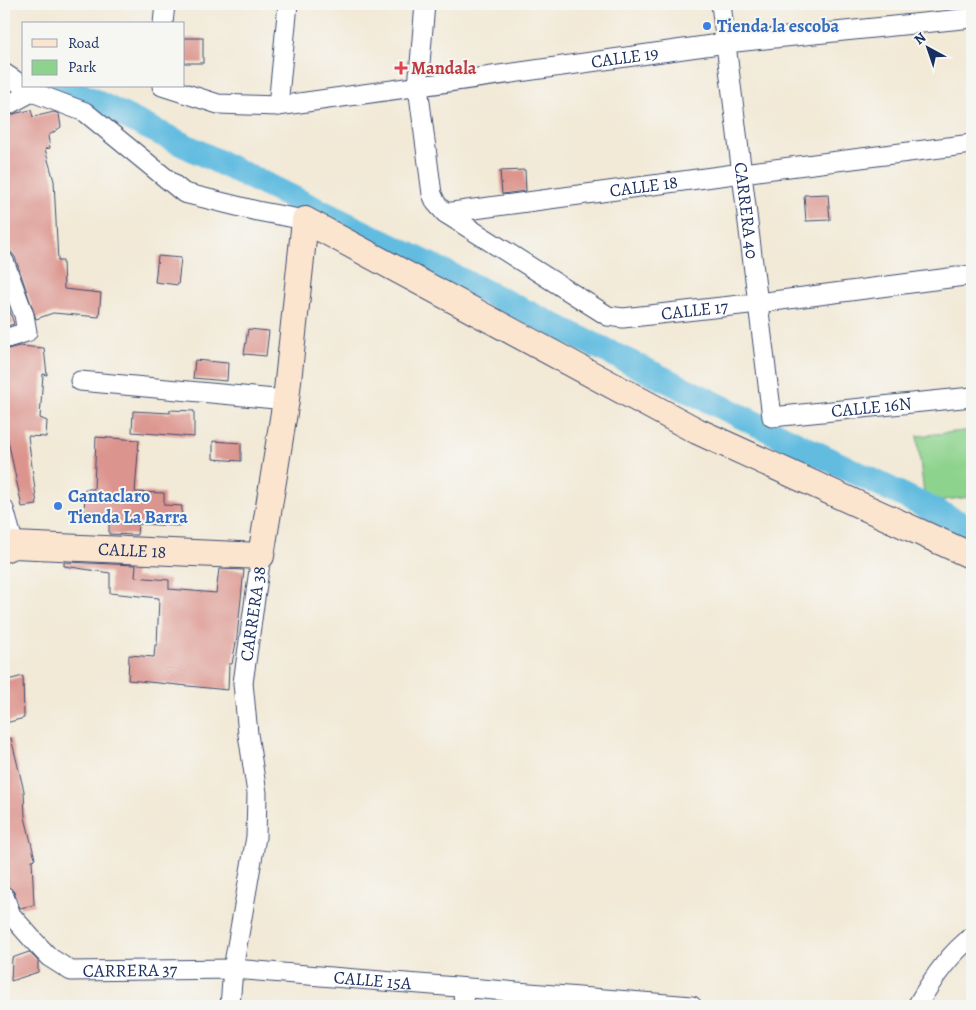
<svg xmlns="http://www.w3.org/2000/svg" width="976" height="1010" font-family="Alegreya,serif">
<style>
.green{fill:#8ed38d;stroke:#548176}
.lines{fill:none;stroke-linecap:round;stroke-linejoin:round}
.canal{stroke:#62bce0;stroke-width:25}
.building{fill:#dc958e}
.street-casing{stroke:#3b4b70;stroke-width:21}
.secondary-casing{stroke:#3b4b70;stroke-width:28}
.street{stroke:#fff;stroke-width:19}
.secondary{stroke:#fce5cf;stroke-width:26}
.shop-dot{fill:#3f7fe0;stroke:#f6f6f2;stroke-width:2}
.health-dot{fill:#e0444e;stroke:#f6f6f2;stroke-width:2}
.labels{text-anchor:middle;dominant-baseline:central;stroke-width:4;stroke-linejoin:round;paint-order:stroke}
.shop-label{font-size:18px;font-weight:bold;fill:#366cbe;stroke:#f6f6f2;text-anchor:start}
.street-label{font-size:18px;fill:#1b2f5e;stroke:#f6f6f2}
.health-label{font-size:18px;font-weight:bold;fill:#be3a42;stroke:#f6f6f2;text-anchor:start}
</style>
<rect width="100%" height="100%" fill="#f6f6f2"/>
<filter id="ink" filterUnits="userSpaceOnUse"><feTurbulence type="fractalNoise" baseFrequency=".02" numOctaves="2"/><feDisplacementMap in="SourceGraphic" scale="10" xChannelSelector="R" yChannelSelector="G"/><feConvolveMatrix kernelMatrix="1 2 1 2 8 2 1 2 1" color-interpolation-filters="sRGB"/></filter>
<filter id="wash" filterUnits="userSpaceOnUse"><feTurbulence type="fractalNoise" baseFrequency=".0096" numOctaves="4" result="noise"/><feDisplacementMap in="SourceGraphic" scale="20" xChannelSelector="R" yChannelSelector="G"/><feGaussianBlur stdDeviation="1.12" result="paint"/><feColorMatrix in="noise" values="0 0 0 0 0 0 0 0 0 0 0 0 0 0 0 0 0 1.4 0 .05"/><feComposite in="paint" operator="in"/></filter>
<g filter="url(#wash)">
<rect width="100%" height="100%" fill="#f2e9d6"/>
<!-- green -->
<polygon class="green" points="972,430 972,497 925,502 917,436"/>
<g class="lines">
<!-- canal -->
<polyline class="canal" points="63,86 972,529"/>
</g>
<g id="blocks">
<!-- building -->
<g class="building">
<rect x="184" y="38" width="19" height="25"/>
<polygon points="444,68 444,71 430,73 431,69"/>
<polygon points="31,110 33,117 54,112 59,114 61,127 48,136 50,148 45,149 54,181 58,261 63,261 64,289 101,293 99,317 53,313 36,319 15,257 11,252 4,250 4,118 17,113"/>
<polygon points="525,170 526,191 502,194 500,171"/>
<polygon points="828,194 830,220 806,221 804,195"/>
<polygon points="158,256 181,258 178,285 155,282"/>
<polygon points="4,293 14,324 4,327"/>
<polygon points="248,329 269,331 266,356 244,354"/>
<polygon points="19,346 44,348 47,375 43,374 40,418 47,421 46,437 28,436 37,505 22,507 4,421 4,350"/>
<polygon points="195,360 228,363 227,381 193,378"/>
<polygon points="170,410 194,411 194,437 132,432 133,411 170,413"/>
<polygon points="96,437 139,440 135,492 164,493 164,505 182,506 181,526 138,524 137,535 109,534 109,519 84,517 85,489 94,489"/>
<polygon points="213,441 241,443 241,461 213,459"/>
<polygon points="64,562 136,565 135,577 169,580 169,589 216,593 219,569 244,570 237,637 232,664 229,664 228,690 128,680 129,655 154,657 155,645 157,645 159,598 110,593 110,573 64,566"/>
<polygon points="23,676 24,718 6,723 4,681"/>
<polygon points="11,738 24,791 25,817 35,859 32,860 34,905 20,908 14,892 8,886 7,845 4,827 4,739"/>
<polygon points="29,952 38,961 38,972 11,981 12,958"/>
</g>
</g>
</g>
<g filter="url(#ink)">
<use href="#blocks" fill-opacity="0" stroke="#3b4b70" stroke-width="1"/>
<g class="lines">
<!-- street casing -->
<g class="street-casing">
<g id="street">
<path id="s1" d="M 425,4 L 418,87 L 432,194 L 436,203 L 445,213 L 742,173 L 972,144"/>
<path id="s2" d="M 721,4 L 772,417 L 972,397"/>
<polyline points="163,24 165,4"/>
<polyline points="4,73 32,92 85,112 184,193 257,211 305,220"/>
<path id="s3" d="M 162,86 L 218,104 L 278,106 L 726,43 L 972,18"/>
<polyline points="278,106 288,4"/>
<polyline points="4,107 32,92"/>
<path id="s4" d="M 445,213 L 608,316 L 623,318 L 758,303 L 972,275"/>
<polyline points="4,261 24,315 27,332 4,339"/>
<polyline points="80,381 286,400"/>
<polyline points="4,509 14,545"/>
<path id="s5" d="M 4,896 L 11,915 L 33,940 L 49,957 L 71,971 L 233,969 L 692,1006"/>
<path id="s6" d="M 230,1006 L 233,969 L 256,837 L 257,793 L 248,734 L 243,683 L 261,556"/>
<polyline points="463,1006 464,988"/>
<path d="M 917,1006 C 931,981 949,954 972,937"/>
</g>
</g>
<!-- secondary casing -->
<g class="secondary-casing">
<g id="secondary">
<path id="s7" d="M 4,549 L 14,545 L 261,556 L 286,400 L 305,220 L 697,431 L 972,556"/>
</g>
</g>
<!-- street -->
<use href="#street" class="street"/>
<!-- secondary -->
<use href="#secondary" class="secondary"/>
</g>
</g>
<!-- markers -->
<g class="shop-dot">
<circle cx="707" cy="26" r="5"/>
<circle cx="58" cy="506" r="5"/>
</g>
<path class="health-dot" d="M398.5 60.5h5v5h5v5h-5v5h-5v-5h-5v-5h5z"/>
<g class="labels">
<!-- shop labels -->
<g class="shop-label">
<text x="717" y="26">Tienda la escoba</text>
<text x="68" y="496">Cantaclaro<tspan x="68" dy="21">Tienda La Barra</tspan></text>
</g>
<!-- street labels -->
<g class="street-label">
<text stroke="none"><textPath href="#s3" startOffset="469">CALLE 19</textPath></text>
<text stroke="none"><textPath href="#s1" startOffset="415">CALLE 18</textPath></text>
<text stroke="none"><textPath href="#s2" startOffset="208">CARRERA 40</textPath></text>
<text stroke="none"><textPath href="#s4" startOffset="280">CALLE 17</textPath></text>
<text stroke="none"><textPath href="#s2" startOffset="516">CALLE 16N</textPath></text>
<text stroke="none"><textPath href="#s7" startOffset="129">CALLE 18</textPath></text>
<text stroke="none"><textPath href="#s6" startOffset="396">CARRERA 38</textPath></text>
<text stroke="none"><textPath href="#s5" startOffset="162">CARRERA 37</textPath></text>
<text stroke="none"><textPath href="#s5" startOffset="405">CALLE 15A</textPath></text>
</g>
<!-- health labels -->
<g class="health-label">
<text x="411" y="68">Mandala</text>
</g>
</g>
<!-- margin -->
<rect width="976" height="1010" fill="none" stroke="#f6f6f2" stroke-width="20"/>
<!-- legend -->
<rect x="22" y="22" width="162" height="65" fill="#f6f6f2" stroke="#9ea6b7"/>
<rect x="32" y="39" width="25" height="8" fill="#fce5cf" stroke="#9ea6b7"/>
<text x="68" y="48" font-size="15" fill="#1b2f5e">Road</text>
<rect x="32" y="60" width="25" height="15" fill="#8ed38d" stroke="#9ea6b7"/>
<text x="68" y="72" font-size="15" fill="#1b2f5e">Park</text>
<!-- north arrow -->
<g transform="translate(928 48) rotate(320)" stroke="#f6f6f2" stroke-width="4" paint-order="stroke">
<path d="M0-4L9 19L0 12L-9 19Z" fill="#1b2f5e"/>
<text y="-8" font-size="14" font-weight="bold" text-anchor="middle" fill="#1b2f5e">N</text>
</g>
</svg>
